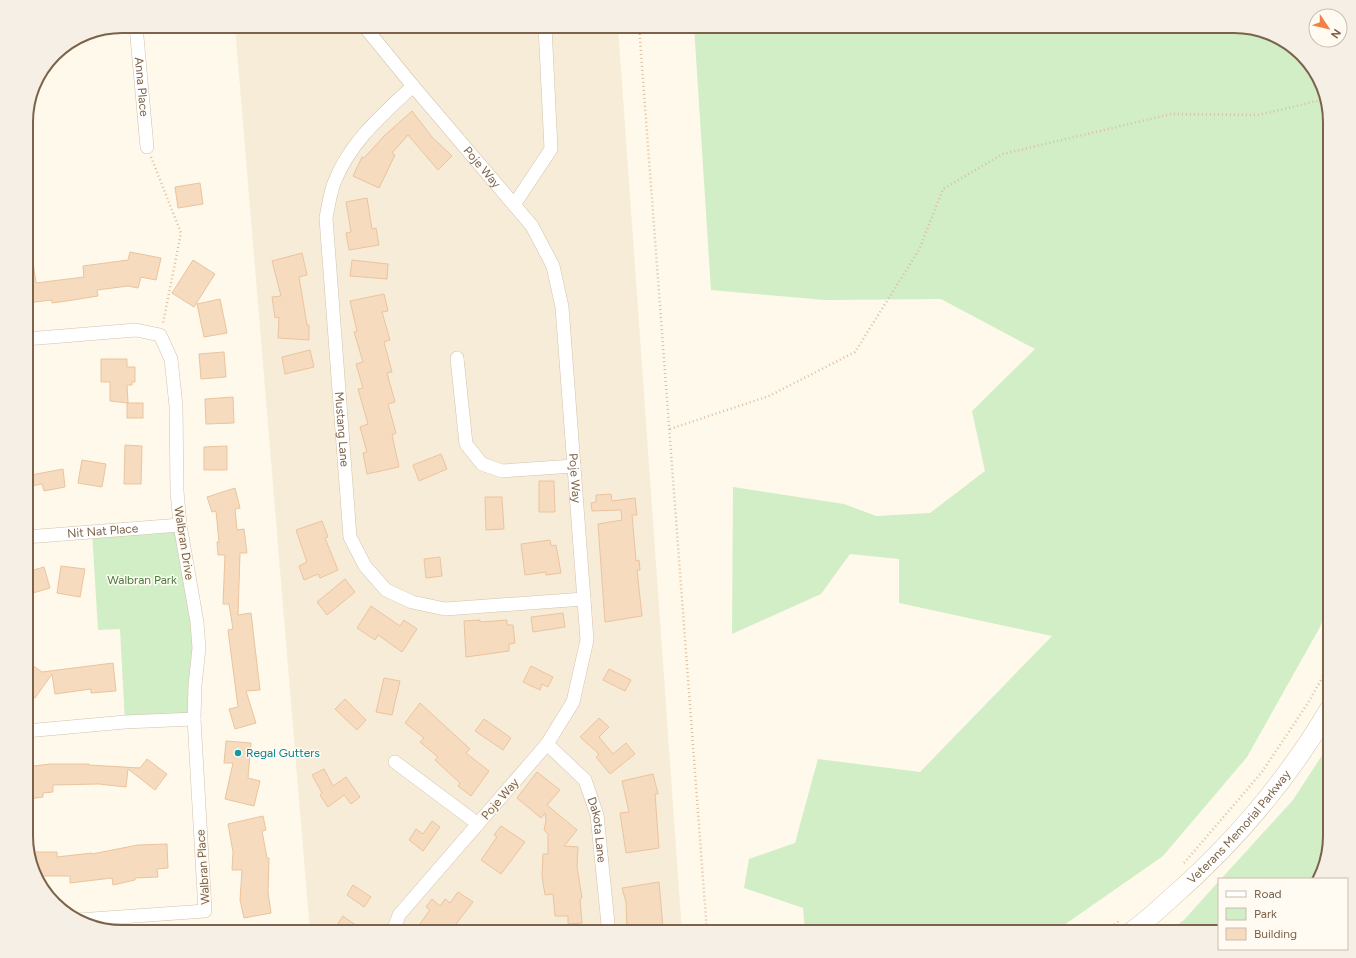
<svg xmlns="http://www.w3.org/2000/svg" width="1356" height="958" font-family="Figtree,sans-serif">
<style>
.residential{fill:#f7ecd7}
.green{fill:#d1eec6}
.building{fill:#f6dbbf;stroke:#eac49e}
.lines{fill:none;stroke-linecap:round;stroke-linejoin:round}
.street-casing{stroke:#d3c2ad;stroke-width:14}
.secondary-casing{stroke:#d6c3ab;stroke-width:20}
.path{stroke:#dcbfa1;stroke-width:2.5;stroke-dasharray:1 3;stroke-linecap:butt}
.street{stroke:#fff;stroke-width:13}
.secondary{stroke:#fff;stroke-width:19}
.culture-dot{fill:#0f9aa8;stroke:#fffbf2;stroke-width:1.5}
.labels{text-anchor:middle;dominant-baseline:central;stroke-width:3;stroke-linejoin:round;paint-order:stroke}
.street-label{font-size:12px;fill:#7c624a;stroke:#fffbf2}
.park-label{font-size:12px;fill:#487c3d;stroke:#fffbf2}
.culture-label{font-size:12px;fill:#0d838f;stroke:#fffbf2;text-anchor:start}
.rim{fill:none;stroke:#7c624a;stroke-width:2}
</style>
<rect width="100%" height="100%" fill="#fef9ea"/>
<!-- residential -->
<polygon class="residential" points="235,26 618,26 682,932 310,932"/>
<!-- green -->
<g class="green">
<polygon points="694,26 1234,26 1265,31 1292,46 1320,79 1330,122 1330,601 1320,627 1247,757 1163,856 1054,932 805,932 803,908 744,888 749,859 795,843 818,759 920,772 1052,636 899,603 899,559 850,554 821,594 732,634 733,487 844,504 876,516 930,513 985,471 972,411 1035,349 941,299 825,300 711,290"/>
<polygon points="180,525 197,622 194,719 125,722 120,629 98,630 92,532"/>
<path d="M 1330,743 C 1330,783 1337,844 1318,879 L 1221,879 L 1293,800 Z"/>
<polygon points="1219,881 1219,932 1167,932 1184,920"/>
</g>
<!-- building -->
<g class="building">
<polygon points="412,111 432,137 452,156 438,170 408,135 392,153 395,155 379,188 353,176 362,157 364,158 384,136"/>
<polygon points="200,183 203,204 178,208 175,187"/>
<polygon points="367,198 372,229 376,228 379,245 349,250 346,233 351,232 346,202"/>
<polygon points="130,252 161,258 156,280 141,277 138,288 128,286 97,290 98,296 73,300 52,303 52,300 26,303 26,263 33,262 36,283 84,277 83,266 128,260"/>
<polygon points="302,253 307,275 299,277 307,325 309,325 309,340 278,338 279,317 275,318 272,297 281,296 272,261"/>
<polygon points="193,260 215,274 194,307 172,293"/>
<polygon points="352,260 388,264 387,279 350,276"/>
<polygon points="384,294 388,311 382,312 390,340 384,342 392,372 387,373 395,402 388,404 396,433 392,435 399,467 367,474 363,453 367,452 360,427 368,424 358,389 363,388 356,364 363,362 354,332 357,331 350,301"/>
<polygon points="220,299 227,333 204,337 197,304"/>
<polygon points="310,350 314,367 285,374 282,357"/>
<polygon points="224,352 226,377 201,379 199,354"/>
<polygon points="101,359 127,359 127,367 135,367 135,382 132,382 132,385 127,385 128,403 110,401 110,382 101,382"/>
<polygon points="233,397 234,423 206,424 205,399"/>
<rect x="127" y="403" width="16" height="15"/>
<polygon points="125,445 142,446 141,484 124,484"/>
<polygon points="227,446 227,470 204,470 204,447"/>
<polygon points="441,454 447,469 419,481 413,465"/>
<polygon points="82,460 106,464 102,487 78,483"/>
<polygon points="63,469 65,487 44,491 42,484 26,487 26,476"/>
<polygon points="539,481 554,481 555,512 539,512"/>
<polygon points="235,488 240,508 235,509 237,530 244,529 247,553 240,553 238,615 251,613 260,690 246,691 256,723 235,729 229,709 238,707 228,630 233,629 229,604 223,604 225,555 218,555 217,542 219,542 216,511 212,512 207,497"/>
<polygon points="611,494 612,501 635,498 637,515 632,515 636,561 639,560 640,570 637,570 642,616 605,622 598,524 622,520 621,510 592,511 591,503 596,502 596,495"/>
<polygon points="485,497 502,497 504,529 486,530"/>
<polygon points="322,521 328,537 325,538 338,570 320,578 318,574 304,580 299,566 307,562 296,530"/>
<polygon points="550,540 551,546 556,545 561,573 546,575 546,572 525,575 521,544"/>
<polygon points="440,557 442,576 426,578 424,559"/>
<polygon points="61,566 85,569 80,597 57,593"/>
<polygon points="44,567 50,588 26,595 26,572"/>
<polygon points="345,579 355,592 327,615 317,602"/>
<polygon points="371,606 400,626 404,620 417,629 402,652 378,635 375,640 357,628"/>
<polygon points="563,613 565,627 533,632 531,617"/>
<polygon points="480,620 480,622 507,620 507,625 513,625 515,643 509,644 509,651 466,657 464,621"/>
<polygon points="26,661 42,672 113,663 116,691 91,693 91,689 55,694 52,674 35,698 26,692"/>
<polygon points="531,666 553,677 548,687 542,684 540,690 523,682"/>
<polygon points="609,669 631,680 625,691 603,680"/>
<polygon points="384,678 400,681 392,715 376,712"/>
<polygon points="345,699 366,720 357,730 335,709"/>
<polygon points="420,703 470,749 466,753 489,771 471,796 458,786 460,783 435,760 438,757 420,742 424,738 405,723"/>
<polygon points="599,718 609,727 599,737 613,754 626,743 635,754 610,774 596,757 599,754 580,737"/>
<polygon points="484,719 511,738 503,750 475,731"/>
<polygon points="226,741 251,743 248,778 260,781 254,806 225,799 233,763 224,763"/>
<polygon points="147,759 167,774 155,790 128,769 126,787 99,784 53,785 53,792 43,793 43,797 29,799 26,767 50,764 89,764 89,765 140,768"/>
<polygon points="324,769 333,786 346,777 360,797 351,804 344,795 328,807 320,795 322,793 312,775"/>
<polygon points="537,772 560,790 547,805 577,830 564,846 578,847 577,867 582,898 580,899 582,923 568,924 568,916 555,916 553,894 545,895 542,876 543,854 548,854 548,834 544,830 546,821 545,813 541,818 517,798"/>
<polygon points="653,774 658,794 655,794 659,848 626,853 620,813 629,812 622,781"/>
<polygon points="263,816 266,830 262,831 267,858 269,858 268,892 271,913 244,918 240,900 242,870 232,870 233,852 228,824"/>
<polygon points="432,821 440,827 423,851 409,840 416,829 423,834"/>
<polygon points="501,826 525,842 501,874 481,860 497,837 494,835"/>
<polygon points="167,844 168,868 157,869 158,877 135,878 135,880 113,885 112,878 70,883 70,876 37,876 34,868 34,852 57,852 57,857 92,853 92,854 138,845"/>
<polygon points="659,882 663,928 627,930 626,902 622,888"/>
<polygon points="353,885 371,897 364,907 347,895"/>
<polygon points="458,892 473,902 450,932 414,932 430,910 426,907 432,899 440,906 445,899 450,903"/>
<polygon points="343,916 365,932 346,932 337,925"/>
</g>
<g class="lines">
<!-- street casing -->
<g class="street-casing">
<g id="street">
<path id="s1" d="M 136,26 L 147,147"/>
<path id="s2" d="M 364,26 L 413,86 L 532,226 L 553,266 L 562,307 L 587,640 L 573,702 L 547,744 L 399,915 L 393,932"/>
<path id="s3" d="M 413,86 C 382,115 350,142 334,183 C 330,194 328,207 326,218 L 350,537 L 365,566 L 386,590 L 412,602 L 445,609 L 584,599"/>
<polyline points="514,205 551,149 545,26"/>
<polyline points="457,358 466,444 482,464 502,471 574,466"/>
<path id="s4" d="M 26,537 L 180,525"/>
<polyline points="26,731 125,722 194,719 195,685 199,648 197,622 180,525 177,491 176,406 171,359 160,335 136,330 26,339"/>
<path id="s5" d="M 547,744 L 585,780 L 597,815 L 608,924 L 606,932"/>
<polyline points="395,762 478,824"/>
<polyline points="78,920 205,911 194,719"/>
</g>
</g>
<!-- secondary casing -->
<g class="secondary-casing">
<g id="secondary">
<path id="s6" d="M 1131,932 C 1145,922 1158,910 1171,898 C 1233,844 1288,779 1330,708"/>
</g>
</g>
<!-- path -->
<g class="path">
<polyline points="639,26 707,932"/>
<polyline points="151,157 181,233 163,323"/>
<polyline points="670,429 769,396 855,352 919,250 943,189 1003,154 1171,114 1259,115 1325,99"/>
<polyline points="1184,863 1262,772 1308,703 1330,664"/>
<polyline points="1320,877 1323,861 1327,857"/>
<polyline points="1105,932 1119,921"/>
</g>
<!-- street -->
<use href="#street" class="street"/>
<!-- secondary -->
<use href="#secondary" class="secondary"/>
</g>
<!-- markers -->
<circle class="culture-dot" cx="238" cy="753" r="4"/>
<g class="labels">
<!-- street labels -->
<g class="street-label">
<text stroke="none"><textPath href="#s1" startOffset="61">Anna Place</textPath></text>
<text stroke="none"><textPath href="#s2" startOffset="184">Poje Way</textPath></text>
<text stroke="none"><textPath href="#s3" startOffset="374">Mustang Lane</textPath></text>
<text stroke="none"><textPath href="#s2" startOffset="520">Poje Way</textPath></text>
<text stroke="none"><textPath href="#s4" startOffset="77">Nit Nat Place</textPath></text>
<text transform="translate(184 543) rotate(81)">Walbran Drive</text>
<text transform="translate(500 799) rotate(-49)">Poje Way</text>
<text stroke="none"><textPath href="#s6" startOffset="151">Veterans Memorial Parkway</textPath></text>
<text stroke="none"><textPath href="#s5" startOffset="104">Dakota Lane</textPath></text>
<text transform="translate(203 867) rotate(-94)">Walbran Place</text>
</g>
<!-- park labels -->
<g class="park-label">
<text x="142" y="580">Walbran Park</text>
</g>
<!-- culture labels -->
<g class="culture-label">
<text x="246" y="753">Regal Gutters</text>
</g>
</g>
<!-- crop -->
<path d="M0 0H1356V958H0ZM122 33H1234A89 89 0 0 1 1323 122V836A89 89 0 0 1 1234 925H122A89 89 0 0 1 33 836V122A89 89 0 0 1 122 33Z" fill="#f5efe5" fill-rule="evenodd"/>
<path class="rim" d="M122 33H1234A89 89 0 0 1 1323 122V836A89 89 0 0 1 1234 925H122A89 89 0 0 1 33 836V122A89 89 0 0 1 122 33Z"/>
<!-- legend -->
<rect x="1218" y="878" width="130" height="72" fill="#fffbf2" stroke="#cbbeaf"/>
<rect x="1226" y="891" width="20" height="6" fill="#ffffff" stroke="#cbbeaf"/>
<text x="1254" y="898" font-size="12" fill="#7c624a">Road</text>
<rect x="1226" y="908" width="20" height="12" fill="#d1eec6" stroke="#cbbeaf"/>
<text x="1254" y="918" font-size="12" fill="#7c624a">Park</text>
<rect x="1226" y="928" width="20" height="12" fill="#f6dbbf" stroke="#cbbeaf"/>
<text x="1254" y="938" font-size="12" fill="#7c624a">Building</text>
<!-- north arrow -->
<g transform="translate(1328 28) rotate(125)"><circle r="19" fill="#fffbf2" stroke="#cbbeaf"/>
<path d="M0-3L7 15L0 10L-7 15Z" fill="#f18046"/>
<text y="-6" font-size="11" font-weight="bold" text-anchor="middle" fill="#7c624a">N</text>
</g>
</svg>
